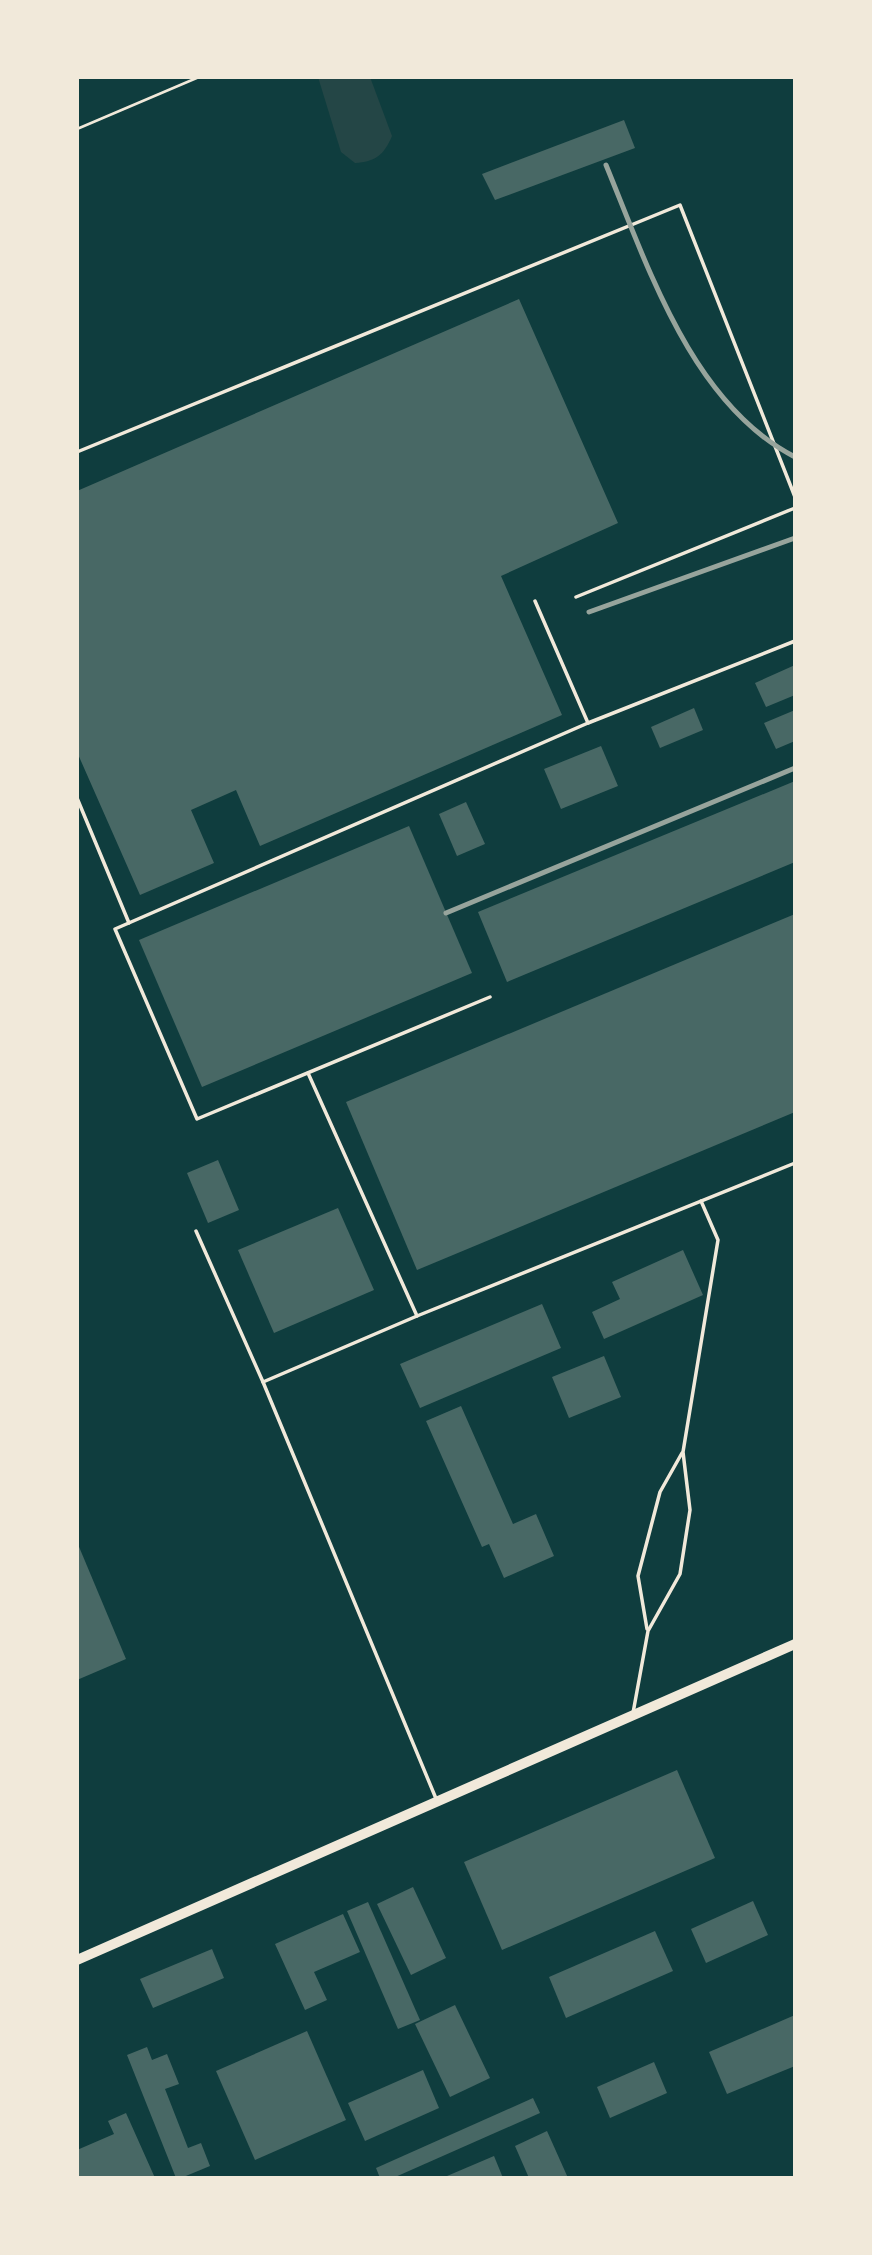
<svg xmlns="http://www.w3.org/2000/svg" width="872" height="2255" font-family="'Alegreya Sans',sans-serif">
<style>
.green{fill:#244646}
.building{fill:#486865}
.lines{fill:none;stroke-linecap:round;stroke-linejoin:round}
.path{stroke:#f1e9da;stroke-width:2.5}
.service{stroke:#f1e9da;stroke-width:3.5}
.tertiary{stroke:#f1e9da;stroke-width:10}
.rail{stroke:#97a49c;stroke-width:5}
</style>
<rect width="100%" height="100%" fill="#0f3d3e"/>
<!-- green -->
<path class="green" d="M 318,77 L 370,77 L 392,136 C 384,155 375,162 355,163 L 341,152 Z"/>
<!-- building -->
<g class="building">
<polygon points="624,120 635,148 495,200 482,174"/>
<polygon points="519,299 618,523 501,576 562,715 260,846 236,790 191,810 214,863 140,895 77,752 77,491"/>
<polygon points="795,665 795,695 766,707 755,683"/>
<polygon points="694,708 703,730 660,748 651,727"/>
<polygon points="795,710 795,741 776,749 764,723"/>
<polygon points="601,746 618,786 561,809 544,769"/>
<polygon points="795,781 795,862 507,982 478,912"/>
<polygon points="466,802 485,844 457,856 439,814"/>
<polygon points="409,826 472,973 202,1087 139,940"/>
<polygon points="795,914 795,1112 417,1270 346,1102"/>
<polygon points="218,1160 239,1210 208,1223 187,1173"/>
<polygon points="338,1208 374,1290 274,1333 238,1250"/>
<polygon points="683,1250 703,1295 604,1339 592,1312 620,1299 612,1282"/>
<polygon points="542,1304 561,1348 420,1408 400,1364"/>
<polygon points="604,1356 621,1397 569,1418 552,1377"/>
<polygon points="461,1406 513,1524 536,1514 554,1556 504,1578 489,1544 482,1547 426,1421"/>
<polygon points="77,1542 126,1659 77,1680"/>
<polygon points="677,1770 715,1858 502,1950 464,1862"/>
<polygon points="413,1887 446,1958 411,1975 377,1904"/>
<polygon points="753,1901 768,1935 706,1963 691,1929"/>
<polygon points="368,1902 420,2020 398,2029 347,1911"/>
<polygon points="343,1914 360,1952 314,1972 327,2000 305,2010 275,1944"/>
<polygon points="655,1931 673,1971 566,2018 549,1977"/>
<polygon points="212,1949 224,1978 153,2008 140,1979"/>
<polygon points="455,2005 490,2078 450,2097 415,2024"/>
<polygon points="795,2015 795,2066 727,2094 709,2052"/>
<polygon points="307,2031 346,2120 255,2160 216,2071"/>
<polygon points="147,2047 152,2060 167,2054 179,2084 165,2089 188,2148 201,2143 210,2166 181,2178 176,2178 127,2055"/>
<polygon points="654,2062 667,2093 610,2118 597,2087"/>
<polygon points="423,2070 439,2108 365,2141 348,2103"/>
<polygon points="533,2098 540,2113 393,2178 380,2178 376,2168"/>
<polygon points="126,2113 155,2178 77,2178 77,2150 114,2134 108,2121"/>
<polygon points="547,2131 568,2178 529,2178 515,2146"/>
<polygon points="494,2156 503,2178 447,2178 447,2176"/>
</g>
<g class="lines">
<!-- path -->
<polyline class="path" points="77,129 199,77"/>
<!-- service -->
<g class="service">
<polyline points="77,452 680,205 795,497"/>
<polyline points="576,597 795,508"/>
<polyline points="535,601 588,723 795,641"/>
<polyline points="77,798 129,923"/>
<polyline points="490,997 197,1119 115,929 588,723"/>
<polyline points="196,1231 263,1382 417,1316 308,1073"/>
<polyline points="417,1316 795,1163"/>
<polyline points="263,1382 437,1801"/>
<polyline points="647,1629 638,1576 660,1492 682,1453"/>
<polyline points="633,1713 648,1631 680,1574 690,1510 683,1452 718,1240 701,1201"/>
</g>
<!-- tertiary -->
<polyline class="tertiary" points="77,1960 795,1644"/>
<!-- rail -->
<g class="rail">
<path d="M 606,165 C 648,267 692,404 795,457"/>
<polyline points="589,612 795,538"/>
<polyline points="446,913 795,768"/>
</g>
</g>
<!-- border -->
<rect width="872" height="2255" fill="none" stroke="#f1e9da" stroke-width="158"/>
</svg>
